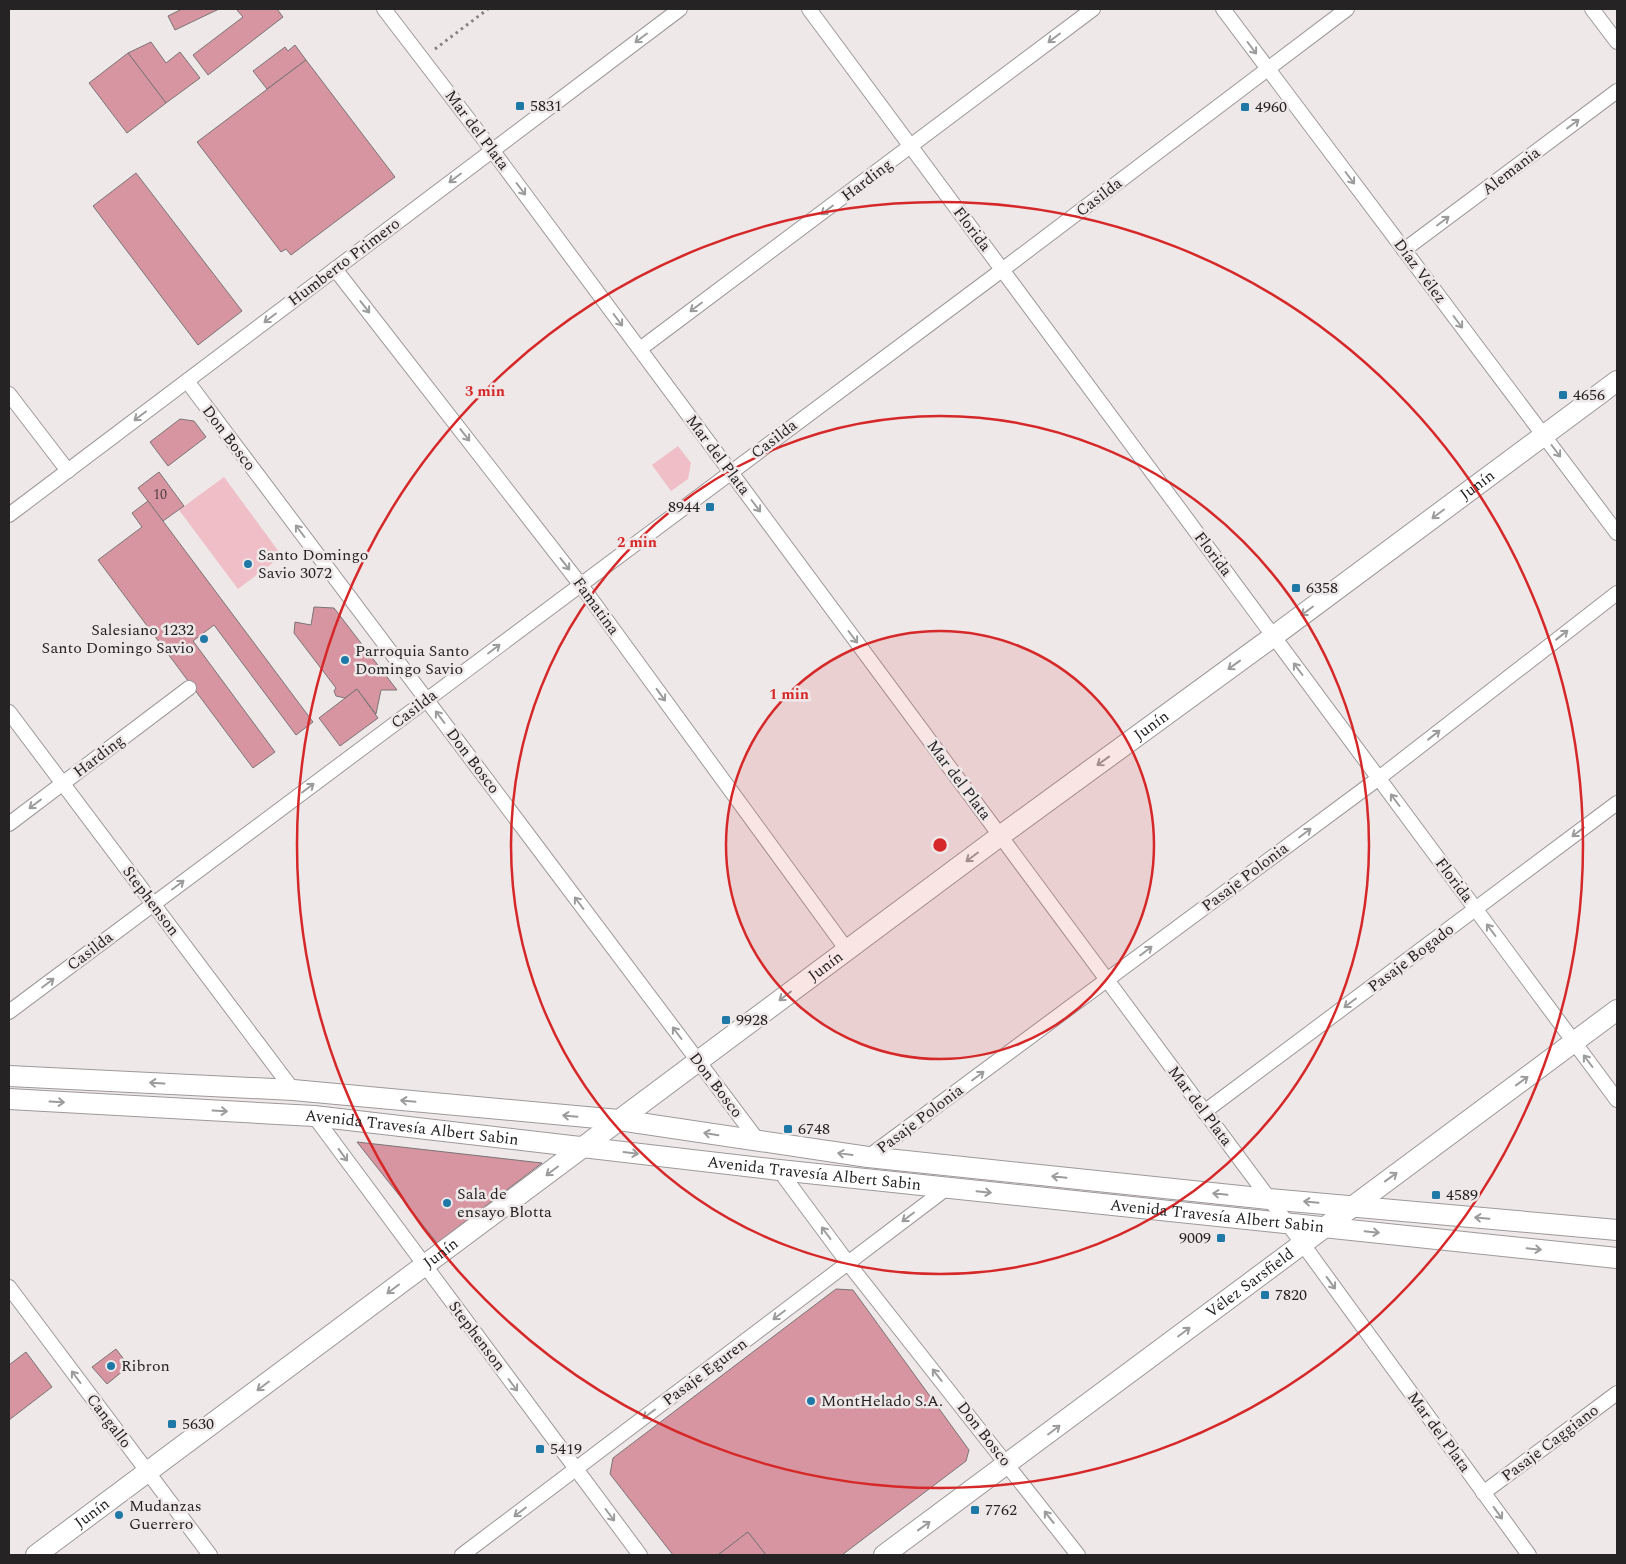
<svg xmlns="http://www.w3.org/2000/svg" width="1626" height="1564" font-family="Spectral,serif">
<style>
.green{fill:#f0bec6}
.building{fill:#d795a1;stroke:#7a7475}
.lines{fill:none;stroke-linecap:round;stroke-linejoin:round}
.street-casing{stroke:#9e9899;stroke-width:16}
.secondary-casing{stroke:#9e9899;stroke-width:22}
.path{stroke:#858182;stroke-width:3;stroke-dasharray:2.5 4;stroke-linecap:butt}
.street{stroke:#fff;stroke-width:14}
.secondary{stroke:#fff;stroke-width:20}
.oneway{stroke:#9d9c9c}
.ring{fill:none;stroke:#d62828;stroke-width:2.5}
.poi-dot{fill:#1e79a7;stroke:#eee8e9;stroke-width:2}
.labels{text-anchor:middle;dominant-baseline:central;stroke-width:5;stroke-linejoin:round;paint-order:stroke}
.number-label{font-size:14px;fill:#524043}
.poi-label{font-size:16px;fill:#262324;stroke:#eee8e9;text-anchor:start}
.street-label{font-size:16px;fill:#262324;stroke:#eee8e9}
.centre{fill:#d62828;stroke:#eee8e9;stroke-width:2.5}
.ring-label{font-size:15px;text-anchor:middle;font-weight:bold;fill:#d62828;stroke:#eee8e9;stroke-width:5;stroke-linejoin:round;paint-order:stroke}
</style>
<rect width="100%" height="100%" fill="#eee8e9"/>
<!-- green -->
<g class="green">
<polygon points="678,446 691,463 688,479 671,491 652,465"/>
<polygon points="224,477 282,556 238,589 179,510"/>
</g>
<!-- building -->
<g class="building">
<polygon points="182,9 219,9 175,30 168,16"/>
<polygon points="236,9 277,9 283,17 208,75 193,55 243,17"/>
<polygon points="151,42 166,63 180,52 200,78 166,103 128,53"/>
<polygon points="295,45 306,60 267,89 253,71 285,47 288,51"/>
<polygon points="128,53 166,103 127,133 89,83"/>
<polygon points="306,60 395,177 291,255 286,249 281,252 197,142"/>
<polygon points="136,173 242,311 198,345 93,206"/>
<polygon points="180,419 194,421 206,437 168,466 150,442"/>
<polygon points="159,472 184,506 163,521 138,488"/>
<polygon points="148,501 313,722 296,735 214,625 193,641 275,752 253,768 98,560 142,527 132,513"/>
<polygon points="314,607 334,608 397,690 381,690 376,714 357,689 345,698 336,696 334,691 336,688 294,633 295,622 311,625"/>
<polygon points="357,689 378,718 340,746 319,718"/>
<polygon points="357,1142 542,1163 437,1243"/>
<polygon points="836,1289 853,1290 969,1450 966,1461 842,1555 766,1555 748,1532 718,1555 673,1555 610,1474 613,1458"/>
<polygon points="116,1349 129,1366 107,1384 92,1367"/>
<polygon points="26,1352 52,1387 9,1420 9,1365"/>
<polygon points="748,1532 766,1555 718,1555"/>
</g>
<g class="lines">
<!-- street casing -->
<g class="street-casing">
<g id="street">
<polyline points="384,9 492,150 1302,1243 1529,1555"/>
<polyline points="809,9 1617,1100"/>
<polyline points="1223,9 1617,533"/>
<polyline points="1592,9 1617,42"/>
<polyline points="1404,250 1617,91"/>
<polyline points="335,269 580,584 847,950"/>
<polyline points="640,349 1093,9"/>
<polyline points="187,381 759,1142"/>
<polyline points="9,394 68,471"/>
<polyline points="9,515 680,9"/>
<polyline points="9,712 293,1090"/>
<polyline points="9,824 189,688"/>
<polyline points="9,1012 1002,270 1347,9"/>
<polyline points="1204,1112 1617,803"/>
<polyline points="314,1116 640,1555"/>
<polyline points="868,1157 1379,778 1617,593"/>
<polyline points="779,1170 848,1263 1078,1555"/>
<polyline points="9,1287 210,1555"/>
<polyline points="1483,1493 1617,1393"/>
<polyline points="462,1555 947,1188"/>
</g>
</g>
<!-- secondary casing -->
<g class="secondary-casing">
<g id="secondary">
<polyline points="9,1076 293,1090 619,1120 868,1157 1269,1199 1617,1230"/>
<path id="s1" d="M 9,1099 L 314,1116 L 779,1170 L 1617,1258"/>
<path id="s2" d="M 36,1555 L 1000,836 L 1274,636 L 1617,381"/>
<path id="s3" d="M 884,1555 L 1617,1010"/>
</g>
</g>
<!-- path -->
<polyline class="path" points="435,49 488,9"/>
<!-- street -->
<use href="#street" class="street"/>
<!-- secondary -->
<use href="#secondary" class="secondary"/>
</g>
<!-- one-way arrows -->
<defs><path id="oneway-shaft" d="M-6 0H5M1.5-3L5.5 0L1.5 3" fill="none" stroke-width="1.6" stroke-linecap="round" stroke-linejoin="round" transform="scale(1.25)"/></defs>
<g class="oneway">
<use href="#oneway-shaft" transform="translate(641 38) rotate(143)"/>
<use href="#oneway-shaft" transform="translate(1054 38) rotate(143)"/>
<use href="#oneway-shaft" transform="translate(1252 48) rotate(53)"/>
<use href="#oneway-shaft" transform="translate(1573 124) rotate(-37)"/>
<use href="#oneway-shaft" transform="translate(455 178) rotate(143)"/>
<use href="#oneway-shaft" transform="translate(1350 178) rotate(53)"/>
<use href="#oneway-shaft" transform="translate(521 189) rotate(53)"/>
<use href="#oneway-shaft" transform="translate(827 210) rotate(143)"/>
<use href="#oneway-shaft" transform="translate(1443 221) rotate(-37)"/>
<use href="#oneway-shaft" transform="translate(365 307) rotate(52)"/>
<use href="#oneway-shaft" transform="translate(696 307) rotate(143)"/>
<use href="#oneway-shaft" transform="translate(270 318) rotate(143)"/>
<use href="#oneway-shaft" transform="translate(618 320) rotate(53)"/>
<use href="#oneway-shaft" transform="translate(1458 322) rotate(53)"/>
<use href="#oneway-shaft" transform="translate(140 416) rotate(143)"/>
<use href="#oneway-shaft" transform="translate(465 435) rotate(52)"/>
<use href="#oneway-shaft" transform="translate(1556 451) rotate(53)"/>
<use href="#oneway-shaft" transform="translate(756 506) rotate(53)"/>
<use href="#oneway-shaft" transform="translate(1438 514) rotate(143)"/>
<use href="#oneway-shaft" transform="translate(300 531) rotate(-127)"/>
<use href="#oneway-shaft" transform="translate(565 564) rotate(52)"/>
<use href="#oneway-shaft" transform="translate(1307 611) rotate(143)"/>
<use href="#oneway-shaft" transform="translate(1562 635) rotate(-38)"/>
<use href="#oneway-shaft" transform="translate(853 637) rotate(53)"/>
<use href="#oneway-shaft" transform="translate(494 649) rotate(-37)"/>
<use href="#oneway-shaft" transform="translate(1234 665) rotate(144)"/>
<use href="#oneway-shaft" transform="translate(1298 669) rotate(-127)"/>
<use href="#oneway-shaft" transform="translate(661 695) rotate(54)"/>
<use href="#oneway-shaft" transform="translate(440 717) rotate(-127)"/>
<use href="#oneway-shaft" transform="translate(1434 735) rotate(-38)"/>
<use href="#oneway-shaft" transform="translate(1103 761) rotate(144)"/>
<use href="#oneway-shaft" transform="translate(308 788) rotate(-37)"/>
<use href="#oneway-shaft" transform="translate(1395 800) rotate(-127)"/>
<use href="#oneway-shaft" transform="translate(35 804) rotate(143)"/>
<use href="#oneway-shaft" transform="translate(1578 832) rotate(143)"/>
<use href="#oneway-shaft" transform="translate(1305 833) rotate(-37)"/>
<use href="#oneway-shaft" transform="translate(972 857) rotate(143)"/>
<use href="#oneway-shaft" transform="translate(178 885) rotate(-37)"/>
<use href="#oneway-shaft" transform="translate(579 903) rotate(-127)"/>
<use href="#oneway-shaft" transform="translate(1491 930) rotate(-127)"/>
<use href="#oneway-shaft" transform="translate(1146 951) rotate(-37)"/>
<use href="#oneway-shaft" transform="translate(48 983) rotate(-37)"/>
<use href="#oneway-shaft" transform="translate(785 996) rotate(143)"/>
<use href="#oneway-shaft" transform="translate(1350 1003) rotate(143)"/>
<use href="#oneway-shaft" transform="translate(677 1033) rotate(-127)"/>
<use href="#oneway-shaft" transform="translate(1588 1061) rotate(-127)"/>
<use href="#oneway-shaft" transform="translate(978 1076) rotate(-37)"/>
<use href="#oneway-shaft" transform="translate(1522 1081) rotate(-36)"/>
<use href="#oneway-shaft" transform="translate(157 1083) rotate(-177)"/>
<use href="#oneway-shaft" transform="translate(408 1101) rotate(-175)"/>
<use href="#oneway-shaft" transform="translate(57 1102) rotate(3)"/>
<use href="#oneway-shaft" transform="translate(220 1111) rotate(3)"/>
<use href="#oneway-shaft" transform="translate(570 1116) rotate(-175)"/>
<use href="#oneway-shaft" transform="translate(711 1134) rotate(-171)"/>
<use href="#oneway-shaft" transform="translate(631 1153) rotate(7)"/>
<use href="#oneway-shaft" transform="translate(845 1154) rotate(-172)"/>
<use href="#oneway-shaft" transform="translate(343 1155) rotate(54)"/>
<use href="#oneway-shaft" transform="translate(552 1171) rotate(143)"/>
<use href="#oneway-shaft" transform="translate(1059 1177) rotate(-174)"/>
<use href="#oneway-shaft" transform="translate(1391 1177) rotate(-36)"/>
<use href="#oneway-shaft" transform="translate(984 1192) rotate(6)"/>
<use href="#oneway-shaft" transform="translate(1220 1194) rotate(-174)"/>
<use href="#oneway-shaft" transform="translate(1311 1202) rotate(-175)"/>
<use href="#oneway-shaft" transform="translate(908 1217) rotate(143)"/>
<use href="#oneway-shaft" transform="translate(1482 1218) rotate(-175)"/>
<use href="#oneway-shaft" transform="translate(1372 1232) rotate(6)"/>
<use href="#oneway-shaft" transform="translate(826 1233) rotate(-127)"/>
<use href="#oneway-shaft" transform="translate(1534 1249) rotate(6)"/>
<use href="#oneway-shaft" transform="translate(1331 1283) rotate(54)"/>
<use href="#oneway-shaft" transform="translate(393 1289) rotate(143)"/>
<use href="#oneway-shaft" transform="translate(779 1315) rotate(143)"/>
<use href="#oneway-shaft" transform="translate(1184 1332) rotate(-37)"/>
<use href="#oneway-shaft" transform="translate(937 1375) rotate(-128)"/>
<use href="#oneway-shaft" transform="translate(76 1377) rotate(-127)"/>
<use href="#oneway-shaft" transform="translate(513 1385) rotate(53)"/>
<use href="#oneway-shaft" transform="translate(263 1386) rotate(143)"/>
<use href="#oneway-shaft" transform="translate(649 1414) rotate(143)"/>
<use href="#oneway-shaft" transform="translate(1054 1430) rotate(-37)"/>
<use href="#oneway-shaft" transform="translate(520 1512) rotate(143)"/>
<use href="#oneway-shaft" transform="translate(1498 1513) rotate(54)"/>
<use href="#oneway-shaft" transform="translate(610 1515) rotate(53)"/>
<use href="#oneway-shaft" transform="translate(1049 1517) rotate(-128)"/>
<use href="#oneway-shaft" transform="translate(924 1526) rotate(-36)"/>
</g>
<!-- distance rings -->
<circle cx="940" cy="845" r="214" fill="#d62828" fill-opacity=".12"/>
<g class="ring">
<circle cx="940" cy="845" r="214"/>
<circle cx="940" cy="845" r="429"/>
<circle cx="940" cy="845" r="643"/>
</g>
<!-- markers -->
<g class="poi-dot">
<rect x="515" y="101" width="10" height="10" rx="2.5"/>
<rect x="1240" y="102" width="10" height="10" rx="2.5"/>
<rect x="1558" y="390" width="10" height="10" rx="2.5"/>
<rect x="705" y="502" width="10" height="10" rx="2.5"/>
<circle cx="248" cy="564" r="5"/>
<rect x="1291" y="583" width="10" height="10" rx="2.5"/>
<circle cx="204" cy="639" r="5"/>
<circle cx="345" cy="660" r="5"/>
<rect x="721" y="1015" width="10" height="10" rx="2.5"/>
<rect x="783" y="1124" width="10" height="10" rx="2.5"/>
<rect x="1431" y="1190" width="10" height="10" rx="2.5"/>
<circle cx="447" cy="1203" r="5"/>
<rect x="1216" y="1233" width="10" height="10" rx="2.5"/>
<rect x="1260" y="1290" width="10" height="10" rx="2.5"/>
<circle cx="111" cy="1366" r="5"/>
<circle cx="811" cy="1401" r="5"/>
<rect x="167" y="1419" width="10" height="10" rx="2.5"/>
<rect x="535" y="1444" width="10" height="10" rx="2.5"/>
<rect x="970" y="1505" width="10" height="10" rx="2.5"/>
<circle cx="119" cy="1515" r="5"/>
</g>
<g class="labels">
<!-- number labels -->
<g class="number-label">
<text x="160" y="494">10</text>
</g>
<!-- poi labels -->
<g class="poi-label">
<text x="530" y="106">5831</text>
<text x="1255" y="107">4960</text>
<text x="1573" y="395">4656</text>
<text x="700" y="507" text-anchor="end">8944</text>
<text x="258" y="555">Santo Domingo<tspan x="258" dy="18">Savio 3072</tspan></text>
<text x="1306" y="588">6358</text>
<text x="194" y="630" text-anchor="end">Salesiano 1232<tspan x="194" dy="18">Santo Domingo Savio</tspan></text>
<text x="355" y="651">Parroquia Santo<tspan x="355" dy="18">Domingo Savio</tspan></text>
<text x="736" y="1020">9928</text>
<text x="798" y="1129">6748</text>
<text x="457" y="1194">Sala de<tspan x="457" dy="18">ensayo Blotta</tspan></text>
<text x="1446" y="1195">4589</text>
<text x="1211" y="1238" text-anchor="end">9009</text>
<text x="1275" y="1295">7820</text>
<text x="121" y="1366">Ribron</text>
<text x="821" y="1401">MontHelado S.A.</text>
<text x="182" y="1424">5630</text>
<text x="550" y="1449">5419</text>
<text x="129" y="1506">Mudanzas<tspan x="129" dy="18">Guerrero</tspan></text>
<text x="985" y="1510">7762</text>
</g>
<!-- street labels -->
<g class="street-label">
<text transform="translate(477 130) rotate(53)">Mar del Plata</text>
<text transform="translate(1511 171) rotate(-37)">Alemania</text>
<text transform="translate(867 180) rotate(-37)">Harding</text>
<text transform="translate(1099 197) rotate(-37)">Casilda</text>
<text transform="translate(972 229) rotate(53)">Florida</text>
<text transform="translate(344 262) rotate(-37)">Humberto Primero</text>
<text transform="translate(1420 271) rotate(53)">Díaz Vélez</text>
<text transform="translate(229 438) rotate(53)">Don Bosco</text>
<text transform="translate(774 439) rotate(-37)">Casilda</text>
<text transform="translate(718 455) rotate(53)">Mar del Plata</text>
<text stroke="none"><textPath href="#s2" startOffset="1795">Junín</textPath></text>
<text transform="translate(1213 554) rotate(53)">Florida</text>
<text transform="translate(596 606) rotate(54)">Famatina</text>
<text transform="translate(414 709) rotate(-37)">Casilda</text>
<text stroke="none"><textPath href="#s2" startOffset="1390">Junín</textPath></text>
<text transform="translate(99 756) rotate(-37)">Harding</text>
<text transform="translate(473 761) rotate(53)">Don Bosco</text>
<text transform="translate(959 780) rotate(53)">Mar del Plata</text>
<text transform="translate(1245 877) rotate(-37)">Pasaje Polonia</text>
<text transform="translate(1454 880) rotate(53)">Florida</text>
<text transform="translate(151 901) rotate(53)">Stephenson</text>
<text transform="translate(90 951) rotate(-37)">Casilda</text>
<text transform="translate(1411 958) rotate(-37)">Pasaje Bogado</text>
<text stroke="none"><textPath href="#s2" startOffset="985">Junín</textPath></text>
<text transform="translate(716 1085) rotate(53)">Don Bosco</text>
<text transform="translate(1200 1106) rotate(53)">Mar del Plata</text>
<text transform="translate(920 1119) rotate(-37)">Pasaje Polonia</text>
<text stroke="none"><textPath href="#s1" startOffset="404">Avenida Travesía Albert Sabin</textPath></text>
<text stroke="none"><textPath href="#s1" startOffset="809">Avenida Travesía Albert Sabin</textPath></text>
<text stroke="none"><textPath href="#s1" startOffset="1214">Avenida Travesía Albert Sabin</textPath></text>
<text stroke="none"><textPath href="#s2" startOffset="505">Junín</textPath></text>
<text stroke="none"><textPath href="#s3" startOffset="456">Vélez Sarsfield</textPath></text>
<text transform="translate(477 1336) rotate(53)">Stephenson</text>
<text transform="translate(705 1372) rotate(-37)">Pasaje Eguren</text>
<text transform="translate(109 1421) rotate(53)">Cangallo</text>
<text transform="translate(1439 1432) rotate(54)">Mar del Plata</text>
<text transform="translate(984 1434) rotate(52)">Don Bosco</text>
<text transform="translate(1550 1443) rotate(-37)">Pasaje Caggiano</text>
<text stroke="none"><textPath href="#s2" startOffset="70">Junín</textPath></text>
</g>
</g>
<circle cx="940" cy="845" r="8" class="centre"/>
<g class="ring-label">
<text x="485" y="396">3 min</text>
<text x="637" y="547">2 min</text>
<text x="789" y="699">1 min</text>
</g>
<!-- border -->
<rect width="1626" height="1564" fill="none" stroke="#262324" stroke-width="20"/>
</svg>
